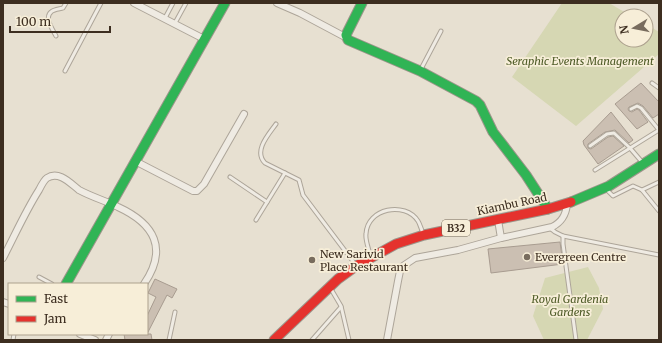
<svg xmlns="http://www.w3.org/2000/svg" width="662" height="343" font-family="Merriweather,serif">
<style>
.green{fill:#d6d7b3}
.building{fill:#cbbfb2;stroke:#a89c90}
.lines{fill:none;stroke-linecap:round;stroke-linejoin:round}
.lane-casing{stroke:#ada599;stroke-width:5}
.street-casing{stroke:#ada599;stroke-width:8}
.fast-casing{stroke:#9c958a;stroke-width:11}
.jam-casing{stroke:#9c958a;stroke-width:11}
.lane{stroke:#efebe3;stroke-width:3}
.street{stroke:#efebe3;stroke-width:6}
.fast{stroke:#30b455;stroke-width:9}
.jam{stroke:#e5322d;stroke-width:9}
.poi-dot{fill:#786c5e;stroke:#f7eed8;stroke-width:1.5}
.labels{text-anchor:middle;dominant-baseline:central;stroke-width:3.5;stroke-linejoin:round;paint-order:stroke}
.shield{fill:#f7eed8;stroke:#756857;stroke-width:1}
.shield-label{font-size:10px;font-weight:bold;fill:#3d2e20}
.park-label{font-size:11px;font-style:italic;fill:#4d5a26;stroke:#f7eed8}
.street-label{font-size:11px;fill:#3d2e20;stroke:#f7eed8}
.poi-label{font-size:11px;fill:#3d2e20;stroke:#f7eed8;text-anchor:start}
</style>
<rect width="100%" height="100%" fill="#e7e0d1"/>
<!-- green -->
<g class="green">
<polygon points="562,3 609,3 631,16 622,16 622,40 646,40 646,24 659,32 659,54 576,126 512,77"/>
<polygon points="588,267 599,288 603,309 587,340 544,340 533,316 545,278"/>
</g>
<!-- building -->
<g class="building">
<polygon points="641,83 659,102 659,114 653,118 643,106 638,103 629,107 628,109 629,111 632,112 637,109 639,110 648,122 637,129 615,104"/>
<polygon points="611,112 633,140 629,143 615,130 605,132 588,144 588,148 591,149 608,137 613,136 624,146 598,164 584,145 583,141"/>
<polygon points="560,242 563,264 491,273 488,249"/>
<polygon points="155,279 177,289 172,298 167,295 147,334 151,334 152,340 125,340 124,334 147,334 147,316 156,297 148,293"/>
</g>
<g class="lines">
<!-- lane casing -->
<g class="lane-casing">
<g id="lane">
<polyline points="165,18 173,3"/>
<polyline points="175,23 186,3"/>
<path d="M 56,36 C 53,30 44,18 51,12 C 54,9 60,9 63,8 L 66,3"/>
<polyline points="421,69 441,31"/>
<polyline points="65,71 101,3"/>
<polyline points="652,83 659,88"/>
<path d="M 276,124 C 269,134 253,151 265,163 L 299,180 L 303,195 L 355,264"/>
<polyline points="590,146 607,134 614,133 630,148 642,162"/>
<polyline points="595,170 659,130 641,108 637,106 631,109"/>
<polyline points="230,177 267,202"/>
<polyline points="606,189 613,196 633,186 642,190 659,211"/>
<polyline points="642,190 659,182"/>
<polyline points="256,220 285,173"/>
<polyline points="550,228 555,232 563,236 659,255"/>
<polyline points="563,236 563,244 576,340"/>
<path d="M 370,255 C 369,249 365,240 366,234 C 367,208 405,201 418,221 C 420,224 421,229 423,233"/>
<polyline points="39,277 52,284"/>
<polyline points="331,289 341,306 349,340"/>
<polyline points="13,340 14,334"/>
<polyline points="169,340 175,312"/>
<polyline points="312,340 341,307"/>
</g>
</g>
<!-- street casing -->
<g class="street-casing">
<g id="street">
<polyline points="134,3 204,39"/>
<polyline points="277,3 300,13 347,38"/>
<polyline points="135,161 193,191 197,191 204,184 244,114"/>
<polyline points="498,220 501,238"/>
<path d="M 3,258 C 15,235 25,212 39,190 C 41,186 44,180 47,178 C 59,170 71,184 79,190 C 92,197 106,201 118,207 C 155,224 168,249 144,284"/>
<polyline points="3,302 9,304"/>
<polyline points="80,334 95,340"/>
<polyline points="106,340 109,334"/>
<path d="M 387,340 L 398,281 L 400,271 L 403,266 L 415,258 L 458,250 L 501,238 L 552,227 C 562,222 566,215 567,204"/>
</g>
</g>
<!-- fast casing -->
<g class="fast-casing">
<g id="fast">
<polyline points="362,3 346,35 348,40 420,71 476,101 480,105 493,132 526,175 548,209"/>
<polyline points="571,202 609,186 659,154"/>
<polyline points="66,284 225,3"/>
</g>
</g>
<!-- jam casing -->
<g class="jam-casing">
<polyline id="jam" points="274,340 338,279 356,266 396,244 424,235 548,209 571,202"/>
</g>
<!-- lane -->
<use href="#lane" class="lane"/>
<!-- street -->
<use href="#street" class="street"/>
<!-- fast -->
<use href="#fast" class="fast"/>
<!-- jam -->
<use href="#jam" class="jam"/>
</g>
<!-- markers -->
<g class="poi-dot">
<circle cx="527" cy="257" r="4"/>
<circle cx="312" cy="260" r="4"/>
</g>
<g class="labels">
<!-- shield labels -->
<rect class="shield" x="442" y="220" width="28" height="16" rx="3"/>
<g class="shield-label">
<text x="456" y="228">B32</text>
</g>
<!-- park labels -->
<g class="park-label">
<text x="580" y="61">Seraphic Events Management</text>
<text x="570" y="299">Royal Gardenia<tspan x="570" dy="13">Gardens</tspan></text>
</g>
<!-- street labels -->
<g class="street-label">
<text transform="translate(512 204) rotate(-12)">Kiambu Road</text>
</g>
<!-- poi labels -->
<g class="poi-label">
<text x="320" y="254">New Sarivid<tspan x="320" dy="13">Place Restaurant</tspan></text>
<text x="535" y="257">Evergreen Centre</text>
</g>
</g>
<!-- border -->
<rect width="662" height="343" fill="none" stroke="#3d2e20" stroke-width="8"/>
<!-- legend -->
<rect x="8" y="283" width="140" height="52" fill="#f7eed8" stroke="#ada18e"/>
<rect x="16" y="296" width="20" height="6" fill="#30b455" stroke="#ada18e"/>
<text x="44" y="303" font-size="12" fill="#3d2e20">Fast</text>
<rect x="16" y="316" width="20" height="6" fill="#e5322d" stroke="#ada18e"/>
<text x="44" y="323" font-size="12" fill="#3d2e20">Jam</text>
<!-- north arrow -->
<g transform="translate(634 28) rotate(260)"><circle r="19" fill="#f7eed8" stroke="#ada18e"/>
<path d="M0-3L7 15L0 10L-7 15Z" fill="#786c5e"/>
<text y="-6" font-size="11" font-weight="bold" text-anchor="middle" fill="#3d2e20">N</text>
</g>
<!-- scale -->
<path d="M10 26v6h100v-6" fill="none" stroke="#3d2e20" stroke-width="2"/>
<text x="16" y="26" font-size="12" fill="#3d2e20" stroke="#f7eed8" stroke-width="3" paint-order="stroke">100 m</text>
</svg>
